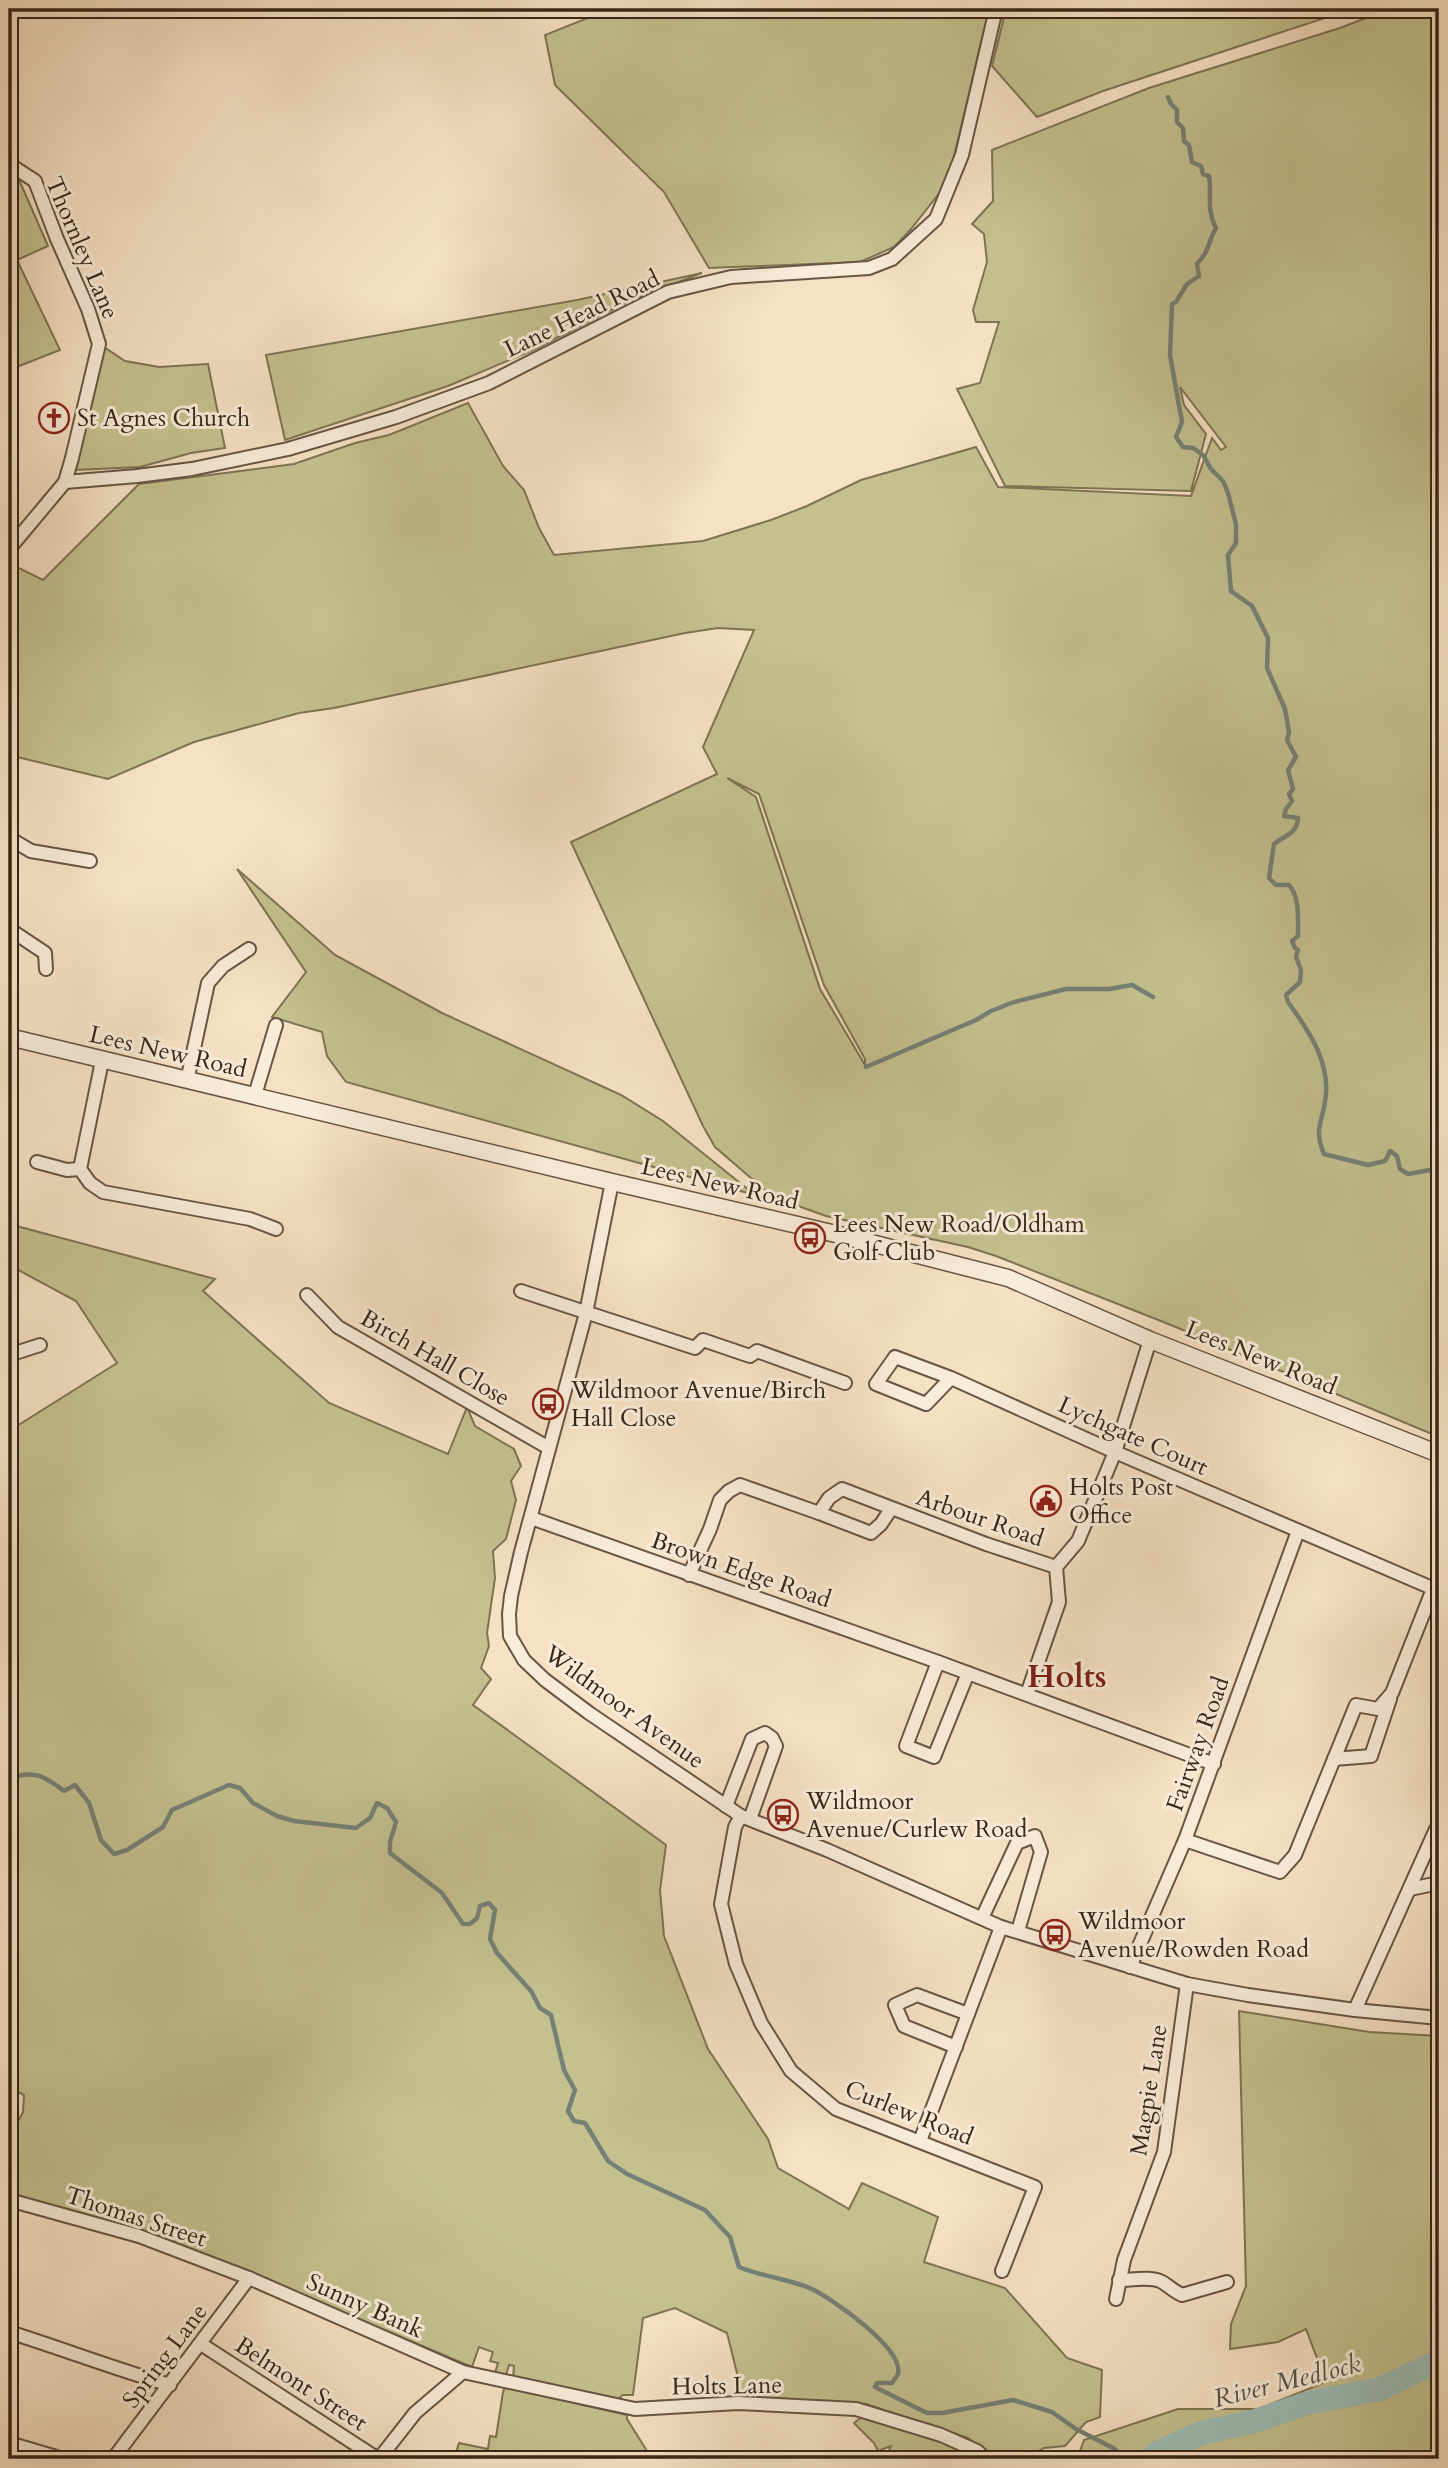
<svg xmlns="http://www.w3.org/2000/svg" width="1448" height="2468" font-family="Cardo,serif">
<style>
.green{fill:#c4c18f;stroke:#7e7454;stroke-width:2;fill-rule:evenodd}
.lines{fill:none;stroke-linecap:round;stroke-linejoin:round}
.stream{stroke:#758177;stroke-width:4.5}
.river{stroke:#9dbdb6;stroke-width:24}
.minor-casing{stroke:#685544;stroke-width:16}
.tertiary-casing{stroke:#685544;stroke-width:19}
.minor{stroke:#f9ecd9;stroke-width:12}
.tertiary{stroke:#f9ecd9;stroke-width:16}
.labels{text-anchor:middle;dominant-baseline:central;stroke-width:6;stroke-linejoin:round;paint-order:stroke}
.street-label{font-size:24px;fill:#382619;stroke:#f9ecd9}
.poi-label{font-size:24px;fill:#382619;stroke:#f9ecd9;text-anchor:start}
.water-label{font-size:26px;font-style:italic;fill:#565348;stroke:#f9ecd9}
.district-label{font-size:32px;font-weight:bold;fill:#7a1f14;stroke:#f9ecd9}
</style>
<rect width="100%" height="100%" fill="#f6e1c4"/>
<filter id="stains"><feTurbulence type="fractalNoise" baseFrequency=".00286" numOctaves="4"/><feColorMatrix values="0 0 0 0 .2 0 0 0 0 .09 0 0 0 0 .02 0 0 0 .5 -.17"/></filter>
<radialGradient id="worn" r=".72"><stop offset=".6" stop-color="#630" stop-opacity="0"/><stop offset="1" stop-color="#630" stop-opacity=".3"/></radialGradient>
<!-- green -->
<g class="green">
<polygon points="610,9 989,9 948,182 911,229 894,247 860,262 709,268 664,192 555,85 545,35"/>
<polygon points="1006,9 1352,9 1103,91 1037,117 992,66"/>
<path d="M 1389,9 L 1439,9 L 1439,1437 L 1166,1323 L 996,1256 L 968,1247 L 826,1216 L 773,1197 L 715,1147 L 703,1126 L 571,842 L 717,774 L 703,747 L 754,630 L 718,628 L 685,633 L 334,708 L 299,713 L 194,742 L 108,779 L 9,755 L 9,563 L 43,580 L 139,484 L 294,464 L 355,443 L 389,435 L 468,403 L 503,466 L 524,490 L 539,528 L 554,555 L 703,541 L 771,520 L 807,506 L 861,480 L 976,447 L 998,487 L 1191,496 L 1212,438 L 1221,450 L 1226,447 L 1180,387 L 1184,405 L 1206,434 L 1191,491 L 1005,486 L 957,389 L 980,383 L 999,322 L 976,322 L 973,310 L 987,262 L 984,234 L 972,224 L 993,201 L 992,150 L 1149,88 L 1340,28 ZM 727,778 L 759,794 L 824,985 L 865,1059 L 865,1065 L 820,989 L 756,797 Z"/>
<polygon points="9,170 17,175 48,246 17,260 60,350 9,370"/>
<polygon points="702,273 629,301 533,350 448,386 285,440 266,355 577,300"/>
<polygon points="104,347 125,361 159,367 208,364 225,448 191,453 140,467 76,470"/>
<polygon points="237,869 335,955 442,1013 621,1095 663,1121 755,1195 346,1082 327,1056 322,1032 272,1017 306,972"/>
<polygon points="9,1224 215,1279 203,1291 329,1403 448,1454 467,1407 475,1426 514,1449 521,1466 511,1481 516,1500 506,1539 493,1551 495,1578 487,1633 489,1646 481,1668 491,1679 473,1705 666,1845 660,1890 664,1936 708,2049 768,2139 778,2168 849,2209 862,2183 938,2217 924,2262 1005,2288 1067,2358 1102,2370 1100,2417 1086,2422 1065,2446 1044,2448 1025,2459 996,2459 968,2438 866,2404 743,2397 727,2333 675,2308 643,2318 633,2395 623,2395 614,2402 513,2378 514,2366 509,2365 506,2375 495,2373 498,2363 490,2361 493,2352 479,2347 472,2367 242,2270 9,2195 9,2138 23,2112 24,2095 9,2087 9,1431 117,1363 76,1301 9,1265"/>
<polygon points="1239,2011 1369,2032 1439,2036 1439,2459 1077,2459 1084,2440 1178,2409 1258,2409 1326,2382 1306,2329 1278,2342 1230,2349 1231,2324 1246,2286"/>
<polygon points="505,2387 627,2415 627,2419 652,2459 454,2459 459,2443 488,2449 490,2436 496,2437 503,2392"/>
<polygon points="864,2415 936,2436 970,2454 967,2459 885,2459 891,2446 878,2451 874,2443 854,2423"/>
</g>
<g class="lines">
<!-- stream -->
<g class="stream">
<path d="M 1168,97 L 1171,104 L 1177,110 L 1177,122 L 1183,128 L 1184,141 L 1189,145 L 1192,162 L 1201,166 L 1203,174 L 1209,176 C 1212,194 1206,210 1216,228 C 1208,242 1209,252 1197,264 L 1199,276 L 1187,284 L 1176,302 L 1172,304 L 1170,355 L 1182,422 L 1176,437 L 1183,447 L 1193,448 L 1203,455 L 1211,469 L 1223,481 L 1228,493 L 1236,524 L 1236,543 L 1228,555 L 1231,591 L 1252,606 L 1268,638 L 1267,668 L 1285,709 L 1289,732 L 1287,740 L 1296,757 L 1288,770 L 1293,789 L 1289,794 L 1292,801 L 1286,809 L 1284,816 L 1298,818 C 1297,834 1285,835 1274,844 L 1269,878 L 1276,885 L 1289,885 C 1300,897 1298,920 1298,936 L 1292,941 L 1295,948 L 1298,950 L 1296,957 L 1301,970 L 1300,982 L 1286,995 L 1288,1002 C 1309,1031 1332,1064 1325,1102 C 1321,1127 1314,1128 1324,1154 L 1368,1165 L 1385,1161 L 1390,1151 L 1397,1156 L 1400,1169 L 1408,1174 L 1430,1170 L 1439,1178"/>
<polyline points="866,1067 976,1020 991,1011 1014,1002 1066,989 1109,989 1132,985 1153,997"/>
<path d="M 9,1779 C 32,1769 45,1776 64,1791 L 75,1785 L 89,1803 L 101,1840 L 114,1854 L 127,1850 L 163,1827 L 172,1810 L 229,1785 L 240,1788 L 253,1803 L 277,1816 L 294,1821 L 356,1828 L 370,1818 L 377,1803 L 387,1808 L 396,1822 L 390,1842 L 390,1853 L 442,1893 L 463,1924 L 470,1924 L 477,1918 L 480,1906 L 489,1903 L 495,1910 L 490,1939 L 497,1953 L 531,1991 L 540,2008 L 551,2015 L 564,2070 L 575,2090 L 568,2111 L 574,2121 L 585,2123 L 608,2161 L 627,2174 L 705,2210 L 730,2237 L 739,2267 C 763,2277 790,2279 812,2289 C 832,2299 904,2348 898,2374 C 897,2376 893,2381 892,2383 L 877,2383 L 875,2387 L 927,2413 L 942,2413 L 1013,2400 L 1052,2412 L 1076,2429 L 1113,2448 L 1127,2459"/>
</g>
<!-- river -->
<polyline class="river" points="1150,2459 1159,2452 1201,2433 1252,2422 1308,2403 1380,2389 1439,2361"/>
<!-- minor casing -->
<g class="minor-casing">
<g id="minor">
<polyline points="9,164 35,181 57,239 88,309 99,344 72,458 65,482 9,549"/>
<polyline points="65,482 137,476 192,469 288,449 396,417 489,383 668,292 731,277 869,268 892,259 936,219 962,155 996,9"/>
<polyline points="9,838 31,851 90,861"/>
<polyline points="9,929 45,953 46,969"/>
<polyline points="102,1061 80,1169 90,1183 103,1192 250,1219 276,1229"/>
<polyline points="187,1081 208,983 223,966 249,949"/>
<polyline points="255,1095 276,1025"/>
<polyline points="37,1162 67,1170 80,1169"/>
<polyline points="612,1182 586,1313 521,1552 511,1596 509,1614 510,1636 524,1660 545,1680 589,1713 741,1816 827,1850 1001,1927 1187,1984 1248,1995 1355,2010 1439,2018"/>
<polyline points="521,1291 695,1348 703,1340 750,1356 757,1351 845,1383"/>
<polyline points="307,1295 338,1327 549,1448"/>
<polyline points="9,1355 40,1345"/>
<polyline points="951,1378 926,1404 876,1384 895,1357 951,1378 1115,1452 1439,1591"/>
<polyline points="819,1513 871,1533 881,1524 891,1509"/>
<polyline points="531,1518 938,1662 1214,1764"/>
<polyline points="689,1575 710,1529 720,1500 729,1491 740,1485 819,1513 829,1498 842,1489 986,1544 1056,1567"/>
<polyline points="938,1662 906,1746 934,1757 968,1673"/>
<polyline points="1027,1694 1059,1602 1056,1567 1078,1541 1115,1452 1150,1340"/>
<polyline points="1334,1759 1371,1756 1390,1699"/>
<polyline points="726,1806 752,1739 765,1733 772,1738 776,1746 750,1819"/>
<polyline points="741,1816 735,1827 721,1904 736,1964 761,2023 791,2071 836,2109 1035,2187 1002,2271"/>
<polyline points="1185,1840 1280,1872 1295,1855 1356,1705 1378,1709 1392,1693 1433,1589"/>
<polyline points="1410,1889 1439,1883"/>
<polyline points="982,1918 1017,1843 1035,1836 1041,1852 1018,1931"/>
<polyline points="1130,1967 1185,1840 1298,1531"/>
<polyline points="1355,2010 1436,1829 1439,1828"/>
<polyline points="956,2047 904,2026 895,2005 917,1995 968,2014"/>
<polyline points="920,2141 1001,1927"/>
<polyline points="9,2200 139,2236 249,2278 463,2372 635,2409 738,2403 856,2409 941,2435 977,2451 986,2459"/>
<path d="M 1119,2280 C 1131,2280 1152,2276 1162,2282 C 1169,2286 1173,2291 1182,2295 L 1227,2282"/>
<polyline points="1116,2299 1124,2260 1164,2152 1187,1984"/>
<path d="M 9,2332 C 63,2349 115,2369 170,2385"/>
<polyline points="201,2344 378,2459"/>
<polyline points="9,2443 63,2459"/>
<polyline points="113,2459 249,2278"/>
<polyline points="379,2459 415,2413 463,2372"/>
</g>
</g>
<!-- tertiary casing -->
<g class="tertiary-casing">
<polyline id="tertiary" points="9,1037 612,1182 836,1234 1008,1278 1150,1340 1439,1454"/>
</g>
<!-- minor -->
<use href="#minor" class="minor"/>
<!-- tertiary -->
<use href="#tertiary" class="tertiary"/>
</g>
<!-- icons -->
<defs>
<g id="church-ring" transform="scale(1.575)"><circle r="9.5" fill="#f9ecd9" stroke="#8f2418" stroke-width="1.5"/><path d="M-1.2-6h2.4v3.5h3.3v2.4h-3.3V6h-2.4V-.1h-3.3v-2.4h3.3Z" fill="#8f2418"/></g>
<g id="bus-ring" transform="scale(1.575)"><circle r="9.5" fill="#f9ecd9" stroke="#8f2418" stroke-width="1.5"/><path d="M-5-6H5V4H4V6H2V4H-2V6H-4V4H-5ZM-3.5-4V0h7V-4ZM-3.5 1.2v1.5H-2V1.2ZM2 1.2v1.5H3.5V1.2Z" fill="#8f2418"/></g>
<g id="civic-ring" transform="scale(1.575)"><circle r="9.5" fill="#f9ecd9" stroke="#8f2418" stroke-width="1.5"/><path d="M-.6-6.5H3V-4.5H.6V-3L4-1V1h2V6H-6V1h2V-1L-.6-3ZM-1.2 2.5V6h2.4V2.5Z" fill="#8f2418"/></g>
</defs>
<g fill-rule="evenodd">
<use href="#church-ring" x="54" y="418"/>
<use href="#bus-ring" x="810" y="1238"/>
<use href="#bus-ring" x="548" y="1404"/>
<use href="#civic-ring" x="1046" y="1501"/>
<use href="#bus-ring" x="783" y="1815"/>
<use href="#bus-ring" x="1055" y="1935"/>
</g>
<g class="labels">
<!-- street labels -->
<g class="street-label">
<text transform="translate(82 248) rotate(67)">Thornley Lane</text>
<text transform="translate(582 314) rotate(-26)">Lane Head Road</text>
<text transform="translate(168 1052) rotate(13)">Lees New Road</text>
<text transform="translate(720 1184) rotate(13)">Lees New Road</text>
<text transform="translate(435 1358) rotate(30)">Birch Hall Close</text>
<text transform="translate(1261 1358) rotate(22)">Lees New Road</text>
<text transform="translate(1133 1436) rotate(24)">Lychgate Court</text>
<text transform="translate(980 1518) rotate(19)">Arbour Road</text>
<text transform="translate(741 1570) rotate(19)">Brown Edge Road</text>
<text transform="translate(624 1707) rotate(36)">Wildmoor Avenue</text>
<text transform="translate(1198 1744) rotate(-70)">Fairway Road</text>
<text transform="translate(1149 2090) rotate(-81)">Magpie Lane</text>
<text transform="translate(909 2113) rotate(22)">Curlew Road</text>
<text transform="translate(136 2217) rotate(18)">Thomas Street</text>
<text transform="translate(365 2306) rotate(24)">Sunny Bank</text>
<text transform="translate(165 2356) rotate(-53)">Spring Lane</text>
<text transform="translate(301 2384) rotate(33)">Belmont Street</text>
<text transform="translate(727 2386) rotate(-1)">Holts Lane</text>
</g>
<!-- poi labels -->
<g class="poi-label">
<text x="77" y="418">St Agnes Church</text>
<text x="833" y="1224">Lees New Road/Oldham<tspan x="833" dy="28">Golf Club</tspan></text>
<text x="571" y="1390">Wildmoor Avenue/Birch<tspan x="571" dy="28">Hall Close</tspan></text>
<text x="1069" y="1487">Holts Post<tspan x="1069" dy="28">Office</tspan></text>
<text x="806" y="1801">Wildmoor<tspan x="806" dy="28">Avenue/Curlew Road</tspan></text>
<text x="1078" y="1921">Wildmoor<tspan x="1078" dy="28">Avenue/Rowden Road</tspan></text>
</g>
<!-- water labels -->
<g class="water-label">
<text transform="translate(1287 2381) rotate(-14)">River Medlock</text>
</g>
<!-- district labels -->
<g class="district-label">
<text x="1067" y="1677">Holts</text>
</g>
</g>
<!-- margin -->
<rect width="1448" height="2468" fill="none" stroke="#f6e1c4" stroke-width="35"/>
<rect x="10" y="10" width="1427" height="2447" fill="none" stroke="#382619" stroke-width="3.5"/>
<rect x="18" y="18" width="1413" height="2433" fill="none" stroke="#382619" stroke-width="2"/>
<rect width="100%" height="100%" filter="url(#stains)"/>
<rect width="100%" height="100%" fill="url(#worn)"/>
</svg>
